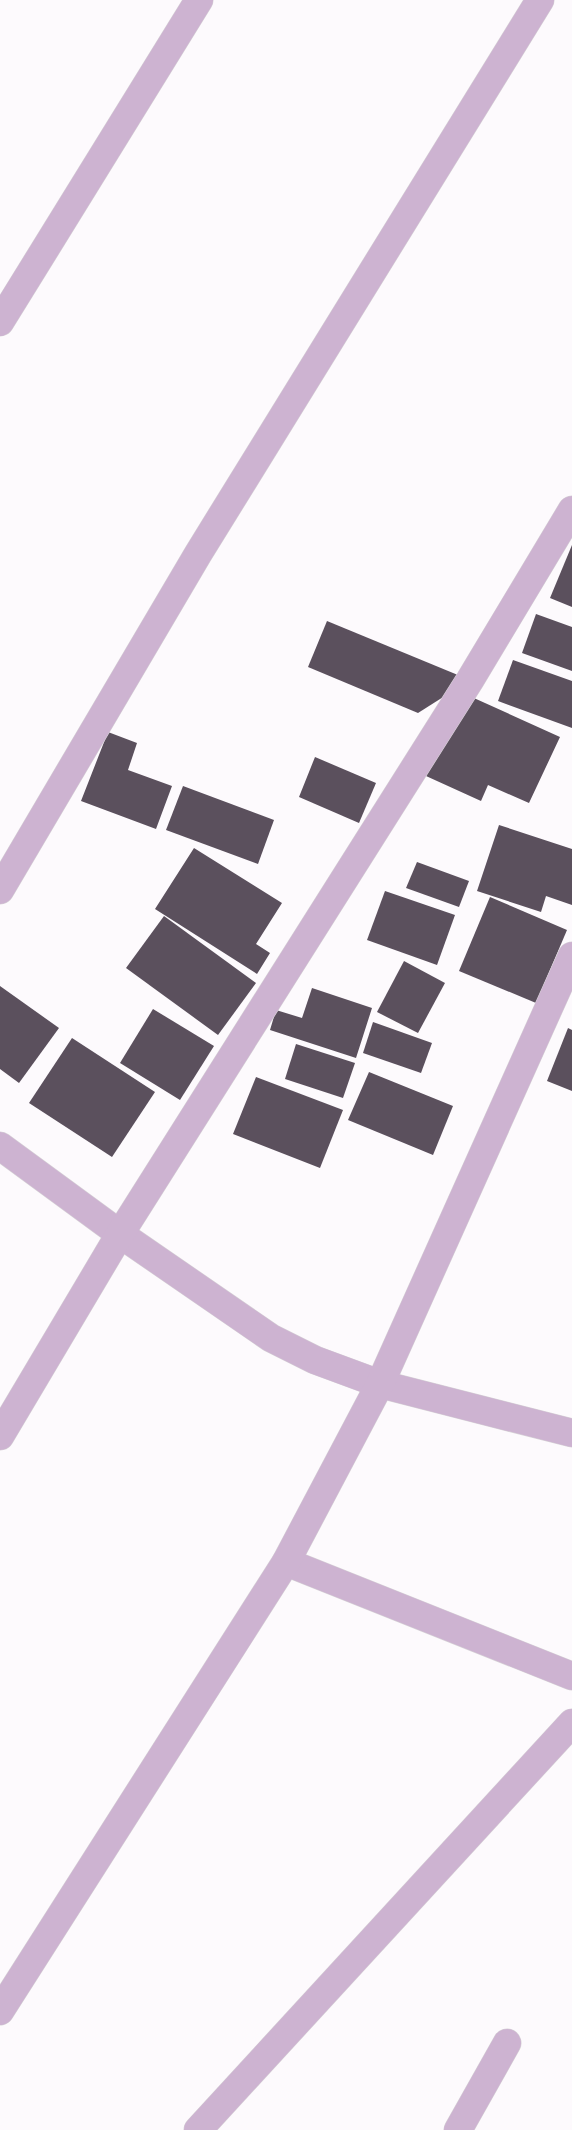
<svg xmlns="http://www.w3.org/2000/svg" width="572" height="2130" font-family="Manrope,sans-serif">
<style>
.building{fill:#5b505d}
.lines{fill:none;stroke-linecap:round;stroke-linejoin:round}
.minor-casing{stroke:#d7d3d7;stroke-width:29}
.minor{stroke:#cdb3d1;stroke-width:28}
</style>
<rect width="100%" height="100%" fill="#fdfafd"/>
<!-- building -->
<g class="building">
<polygon points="572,545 572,607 550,598"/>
<polygon points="536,614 572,627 572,671 522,653"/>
<polygon points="327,621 470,680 418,713 308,667"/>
<polygon points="513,660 572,681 572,728 498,701"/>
<polygon points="465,694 560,737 529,803 488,785 481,801 426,776"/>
<polygon points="108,732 137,743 128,770 172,786 156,829 81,801"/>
<polygon points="315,757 376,783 359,823 299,797"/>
<polygon points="183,786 274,820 258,864 166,830"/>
<polygon points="499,825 572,849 572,905 546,896 541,912 477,891"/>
<polygon points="194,848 282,903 256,944 270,953 257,974 155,909"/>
<polygon points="417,862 469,881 459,907 406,888"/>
<polygon points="385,891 455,915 437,965 367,940"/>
<polygon points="490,897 567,930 536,1003 459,971"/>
<polygon points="164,916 256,983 218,1035 126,968"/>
<polygon points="404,961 445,983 418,1033 377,1012"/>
<polygon points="0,986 59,1028 19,1083 0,1069"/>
<polygon points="312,988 372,1008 356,1058 270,1030 276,1010 302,1018"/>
<polygon points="153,1009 214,1046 180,1100 120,1063"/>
<polygon points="373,1022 432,1043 421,1073 363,1053"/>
<polygon points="568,1028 572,1030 572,1091 547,1081"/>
<polygon points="72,1038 155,1092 112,1157 29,1103"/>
<polygon points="296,1044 355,1063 343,1098 285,1079"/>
<polygon points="369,1072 453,1106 433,1155 348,1120"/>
<polygon points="256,1077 343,1110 320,1168 233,1134"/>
</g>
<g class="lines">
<!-- minor casing -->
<g class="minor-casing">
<g id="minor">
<polyline points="0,322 199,0"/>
<polyline points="0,890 198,554 540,0"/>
<polyline points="0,1146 120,1234 271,1338 315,1360 380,1384 572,1433"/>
<polyline points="0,1436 120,1234 470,680 572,510"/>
<polyline points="286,1562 572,1676"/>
<polyline points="0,2011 286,1562 380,1384 572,956"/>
<polyline points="198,2130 572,1723"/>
<polyline points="458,2130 507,2043"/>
</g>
</g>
<!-- minor -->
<use href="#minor" class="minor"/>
</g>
</svg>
